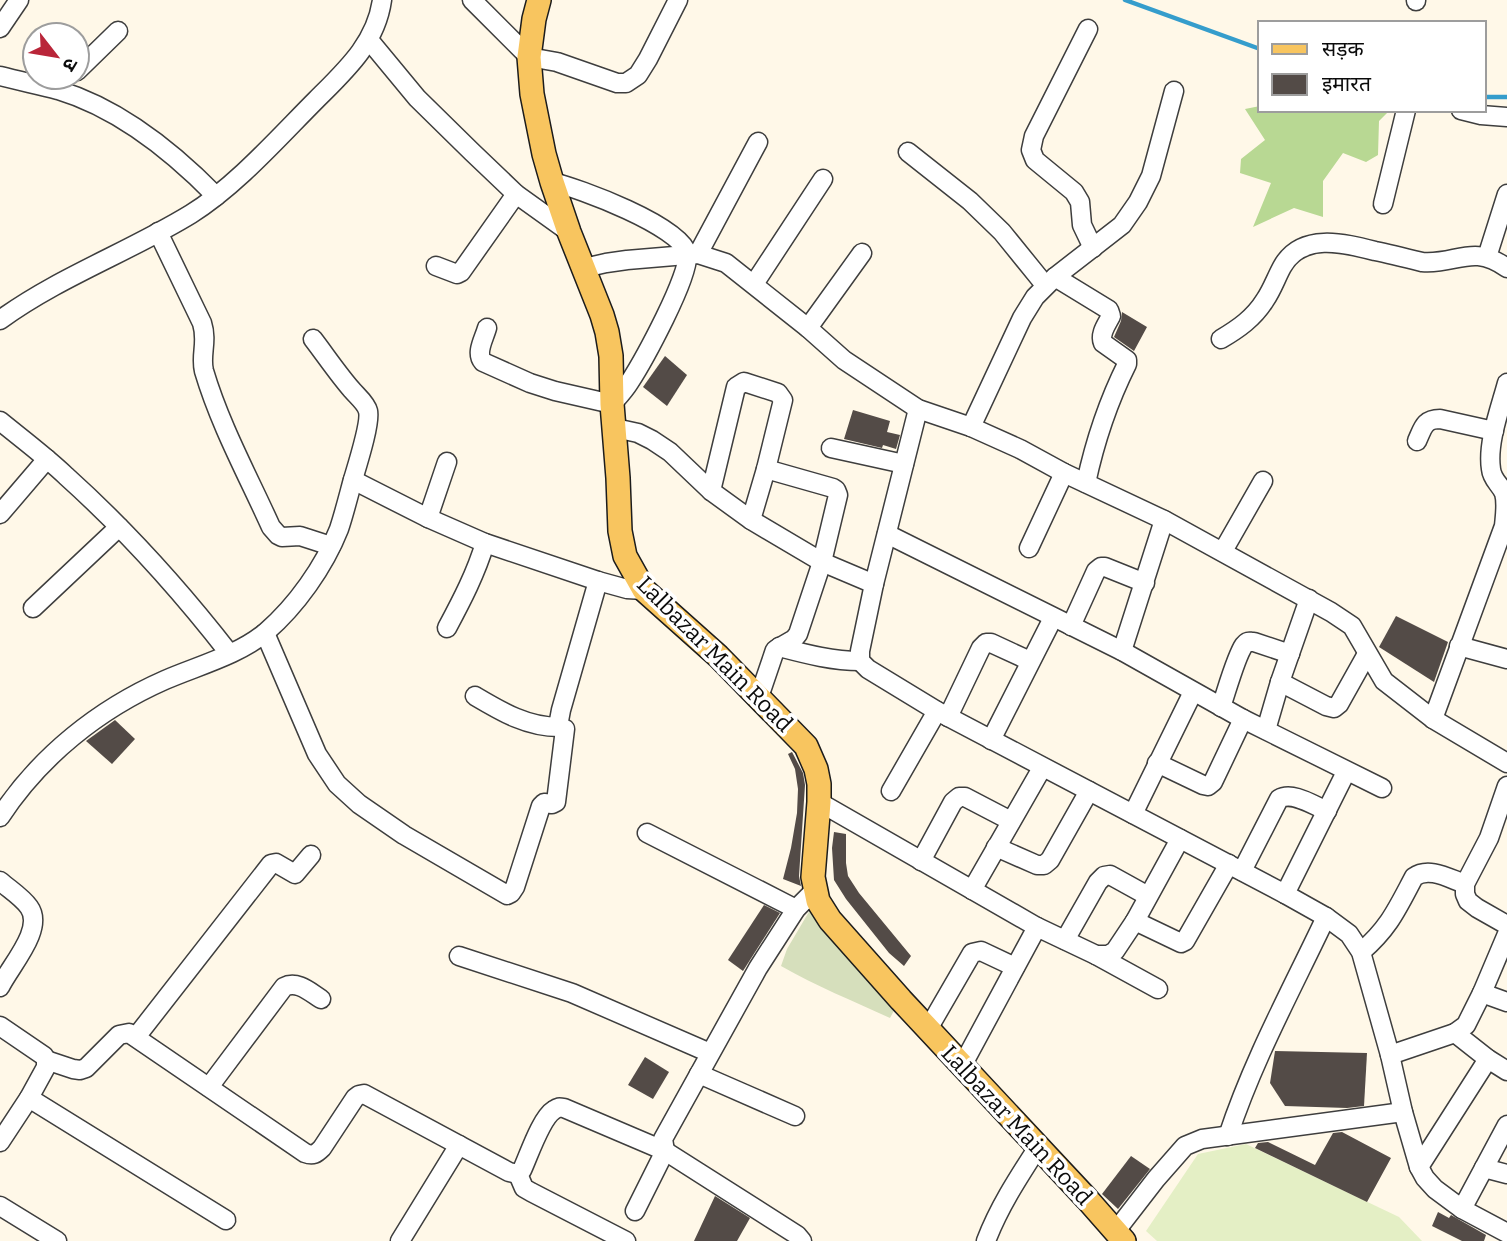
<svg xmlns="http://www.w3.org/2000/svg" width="1507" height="1241" font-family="Bitter,'Noto Sans Devanagari',serif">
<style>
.forest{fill:#b8d893}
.cemetery{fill:#d6dfbc}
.pitch{fill:#e4efc5}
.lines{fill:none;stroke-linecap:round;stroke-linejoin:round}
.stream{stroke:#359dcc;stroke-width:4.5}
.building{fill:#534b47}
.minor-casing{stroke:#3e3e3e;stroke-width:21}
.major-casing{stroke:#1c1c1c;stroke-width:26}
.minor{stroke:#fff;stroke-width:18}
.major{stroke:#f8c55f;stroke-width:23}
.labels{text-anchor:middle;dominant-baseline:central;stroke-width:7;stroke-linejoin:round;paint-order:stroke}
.street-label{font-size:23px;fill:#0b0b0b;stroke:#fff}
</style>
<rect width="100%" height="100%" fill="#fff8e8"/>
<!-- forest -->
<polygon class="forest" points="1260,106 1260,110 1390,110 1379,121 1378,155 1366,162 1343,153 1323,181 1323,217 1294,208 1253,227 1271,183 1240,173 1241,159 1265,140 1245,109"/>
<!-- cemetery -->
<path class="cemetery" d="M 813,905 L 898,1003 L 890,1018 C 853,1001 816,986 781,966 L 787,949 Z"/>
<!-- pitch -->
<polygon class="pitch" points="1246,1144 1399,1217 1422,1241 1157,1241 1146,1231 1198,1154"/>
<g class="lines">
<!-- stream -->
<g class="stream">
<polyline points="1125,0 1260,49"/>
<polyline points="1484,97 1507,97"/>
</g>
</g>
<!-- building -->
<g class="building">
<polygon points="1122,312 1147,327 1134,351 1114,337 1121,321"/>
<polygon points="665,356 687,375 667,406 643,387"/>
<polygon points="853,410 890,421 887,432 900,435 896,449 883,445 882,448 844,439"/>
<polygon points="1396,616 1448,642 1434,682 1379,647"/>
<polygon points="115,720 135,739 112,764 86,741"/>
<polygon points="792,752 803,773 805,785 799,876 801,886 783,879 791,848 797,813 798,789 795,769 788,754"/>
<polygon points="834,832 846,834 846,863 848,876 859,893 911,956 904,966 889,953 846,899 834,880 832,848"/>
<polygon points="764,905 780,913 743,971 728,960"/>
<polygon points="1275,1051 1367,1053 1364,1106 1347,1108 1285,1106 1270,1083"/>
<polygon points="645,1057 669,1072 653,1099 628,1085"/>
<polygon points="1342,1132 1391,1158 1367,1202 1255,1148 1258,1143 1268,1142 1315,1165 1333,1133"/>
<polygon points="1131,1156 1150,1169 1118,1209 1102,1194"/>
<polygon points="715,1196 750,1218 737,1241 694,1241"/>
<polygon points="1438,1212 1449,1218 1451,1215 1486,1235 1484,1241 1462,1241 1432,1226"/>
</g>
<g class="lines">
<!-- minor casing -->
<g class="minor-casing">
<g id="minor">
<polyline points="472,0 529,57 557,62 617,83 626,83 638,75 648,59 678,0"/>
<polyline points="1416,1 1416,0"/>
<polyline points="0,28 19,0"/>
<polyline points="1088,29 1034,136 1031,150 1035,160 1074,192 1080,202 1082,225 1093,248"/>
<polyline points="369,40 417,98 472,152 516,194 569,232"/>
<polyline points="77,71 118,31"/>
<path d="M 0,76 C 19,81 39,85 58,90 C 118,108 173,152 216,196"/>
<polyline points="1461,110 1481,115 1507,117"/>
<polyline points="908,152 970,201 1002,232 1045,285"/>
<polyline points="1383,204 1406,110"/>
<path d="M 158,232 L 202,323 C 208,342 200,355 204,371 C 220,425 248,476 271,527 L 278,535 L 282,537 L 300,536 L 331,546"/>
<polyline points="698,254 758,142"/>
<polyline points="1487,257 1507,194"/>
<polyline points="436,266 457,274 461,272 516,194"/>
<polyline points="584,268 606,263 627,260 698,254 726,263 808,328 844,360 918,409 971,427 1020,449 1064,473 1164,520 1331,612 1352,626 1384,681 1433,719 1507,763"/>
<path d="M 1055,277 L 1109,310 L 1111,316 C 1107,324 1099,334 1103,343 L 1127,360 L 1127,364 C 1108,402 1095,441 1086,483"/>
<polyline points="754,284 823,179"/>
<path d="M 0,320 C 59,277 129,252 191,214 C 236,186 279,137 316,100 C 346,70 376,43 382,0"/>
<path d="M 487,328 C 484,339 475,353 483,362 L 530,383 L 555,391 L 612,404 C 618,397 624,391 629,383 C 642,363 692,273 687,253 C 680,226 579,188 552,182"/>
<polyline points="808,328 862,253"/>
<path d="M 1221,339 C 1238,329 1254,318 1265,300 C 1272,290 1276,278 1282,267 C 1301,232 1344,243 1375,251 C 1390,254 1406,258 1422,262 C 1457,265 1472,243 1507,268"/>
<polyline points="918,409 874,584 860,651 860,661 868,669 937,711 1285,894 1326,917 1349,934 1361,952 1390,1055 1403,1112 1419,1167 1425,1178 1435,1189 1462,1209 1507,1233"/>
<path d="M 0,421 C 22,439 45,456 66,476 C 126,530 180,590 229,653"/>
<polyline points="971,427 1022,318 1035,297 1055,277 1122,225 1138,202 1151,176 1174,91"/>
<polyline points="615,428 638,433 652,440 670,452 711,491 751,520 822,562 874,584"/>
<path d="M 1417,441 C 1423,428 1424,419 1440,419 L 1494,431"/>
<polyline points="831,448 904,464"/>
<polyline points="353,480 428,518 485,543 598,581 627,589 644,590"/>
<polyline points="711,491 736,387 744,382 778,393 783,400 766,469 751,520"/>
<polyline points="0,514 47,459"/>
<polyline points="428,518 447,462"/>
<polyline points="887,534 1122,651 1243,719 1382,788"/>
<polyline points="1029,548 1064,473"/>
<polyline points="1223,551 1263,481"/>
<polyline points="33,608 119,527"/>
<polyline points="1071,626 1096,571 1101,567 1105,567 1145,583"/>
<path d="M 447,628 C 462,600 476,573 485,543"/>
<polyline points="265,633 317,754 337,784 359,804 404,835 507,895 511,893 515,887 541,806 544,803 552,804 556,802 565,729 558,726 561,710 598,581"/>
<polyline points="1459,646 1507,659"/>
<path d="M 779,647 C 806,654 832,661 860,661"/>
<polyline points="1122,651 1164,520"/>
<polyline points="1280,682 1326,706 1334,708 1339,704 1367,654"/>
<path d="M 475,696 C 502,712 527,727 559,727"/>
<polyline points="759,697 775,650 794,639 798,634 822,562 838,495 836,490 833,488 766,469"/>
<path d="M 1221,707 C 1226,693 1236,656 1244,645 C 1248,640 1248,642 1254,642 L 1290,654"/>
<polyline points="948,717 981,648 986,643 991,643 1030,661"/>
<path d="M 1433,719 L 1504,526 C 1505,515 1507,503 1504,493 C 1500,484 1492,480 1491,469 C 1487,443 1500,409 1507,383"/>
<polyline points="1266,730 1280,682 1309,599"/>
<polyline points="991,740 1053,618"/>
<polyline points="1157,763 1203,785 1208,786 1213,782 1243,719"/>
<polyline points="1507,786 1489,838 1465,884 1465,894 1468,901 1477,908 1507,925"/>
<polyline points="891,791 937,711"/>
<polyline points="819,802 1037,927 1096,955 1108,955 1115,951 1135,921 1180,839"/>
<polyline points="1133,814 1193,692"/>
<path d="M 0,817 C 40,756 99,709 165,680 C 197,666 239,655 266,632 C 296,606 324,567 339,529 C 344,514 348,498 352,483 C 356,469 371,423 368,411 C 366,403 357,396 352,390 C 338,374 326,356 313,339"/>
<polyline points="647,833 796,909"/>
<polyline points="996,847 1037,865 1044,865 1050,860 1089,791"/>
<polyline points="921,861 953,802 959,797 965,797 1011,821"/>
<path d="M 1242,871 L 1279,799 C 1292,791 1313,805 1327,811"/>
<path d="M 0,881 C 9,889 22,897 29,907 C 45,929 10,966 0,987"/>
<polyline points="972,890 1042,768"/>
<polyline points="1285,894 1346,772"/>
<polyline points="1135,921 1181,943 1185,941 1229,864"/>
<polyline points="1065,940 1098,882 1104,876 1110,875 1148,896"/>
<path d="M 1361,952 C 1389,928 1397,909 1414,877 C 1429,866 1450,879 1465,884"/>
<polyline points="1096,955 1158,989"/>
<polyline points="459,956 572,993 710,1053"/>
<polyline points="1482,993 1507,1002"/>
<polyline points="0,1026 44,1056 46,1060 46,1067 29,1098 0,1142"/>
<polyline points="928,1029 972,953 981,951 1015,967"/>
<polyline points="1455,1033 1488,1059 1507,1071"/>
<polyline points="136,1037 271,864 276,863 295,874 311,855"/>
<polyline points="1390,1055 1455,1033 1466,1025 1482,993 1507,934"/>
<path d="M 46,1060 L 73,1069 L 80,1070 L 86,1068 L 119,1035 L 129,1033 L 305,1153 C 313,1156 316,1154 322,1148 L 355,1098 L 359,1095 L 364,1094 L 509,1172 L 518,1174 L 522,1170 C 529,1155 541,1118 554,1110 C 558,1107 559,1107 564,1108 L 665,1151 L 797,1235 L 802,1241"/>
<polyline points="962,1066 1037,927"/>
<polyline points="699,1074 795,1116"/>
<path d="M 209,1087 L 284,987 C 297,980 310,992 321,999"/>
<polyline points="29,1098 226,1220"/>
<path d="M 1228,1136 C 1253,1060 1292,989 1326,917"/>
<polyline points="1419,1167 1488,1059"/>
<polyline points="1484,1168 1507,1174"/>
<polyline points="518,1174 524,1188 531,1192 626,1241"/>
<polyline points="0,1206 57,1241"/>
<polyline points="1462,1209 1507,1125"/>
<polyline points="635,1211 665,1151 663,1139 758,968 796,909 815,890"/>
<polyline points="1115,1232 1156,1179 1185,1146 1202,1139 1403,1112"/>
<polyline points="400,1241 459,1145"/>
<path d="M 986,1241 C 999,1207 1018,1178 1038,1147"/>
</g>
</g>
<!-- major casing -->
<g class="major-casing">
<polyline id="major" points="539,0 534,19 529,57 532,94 544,154 552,182 569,232 602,315 607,332 611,356 612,404 618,478 620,531 625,556 644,590 718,656 806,746 816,769 819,784 819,802 813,877 818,901 830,920 901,1000 1087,1199 1124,1241"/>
</g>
<!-- minor -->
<use href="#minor" class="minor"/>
<!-- major -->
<use href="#major" class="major"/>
</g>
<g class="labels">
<!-- street labels -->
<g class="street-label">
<text transform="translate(715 654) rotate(45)">Lalbazar Main Road</text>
<text transform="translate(1017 1125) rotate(47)">Lalbazar Main Road</text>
</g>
</g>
<!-- legend -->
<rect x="1258" y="21" width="228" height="91" fill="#ffffff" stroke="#9d9d9d" stroke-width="2"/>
<rect x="1272" y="44" width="35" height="10" fill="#f8c55f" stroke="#9d9d9d" stroke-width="2"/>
<text x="1322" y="56" font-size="21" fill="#0b0b0b">सड़क</text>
<rect x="1272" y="74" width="35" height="21" fill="#534b47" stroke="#9d9d9d" stroke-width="2"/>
<text x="1322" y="91" font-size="21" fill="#0b0b0b">इमारत</text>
<!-- north arrow -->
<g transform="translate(56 56) rotate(121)"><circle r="33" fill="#ffffff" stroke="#9d9d9d" stroke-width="2"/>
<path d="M0-5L12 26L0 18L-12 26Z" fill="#b92539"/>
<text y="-10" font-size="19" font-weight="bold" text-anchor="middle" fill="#0b0b0b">उ</text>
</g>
</svg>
